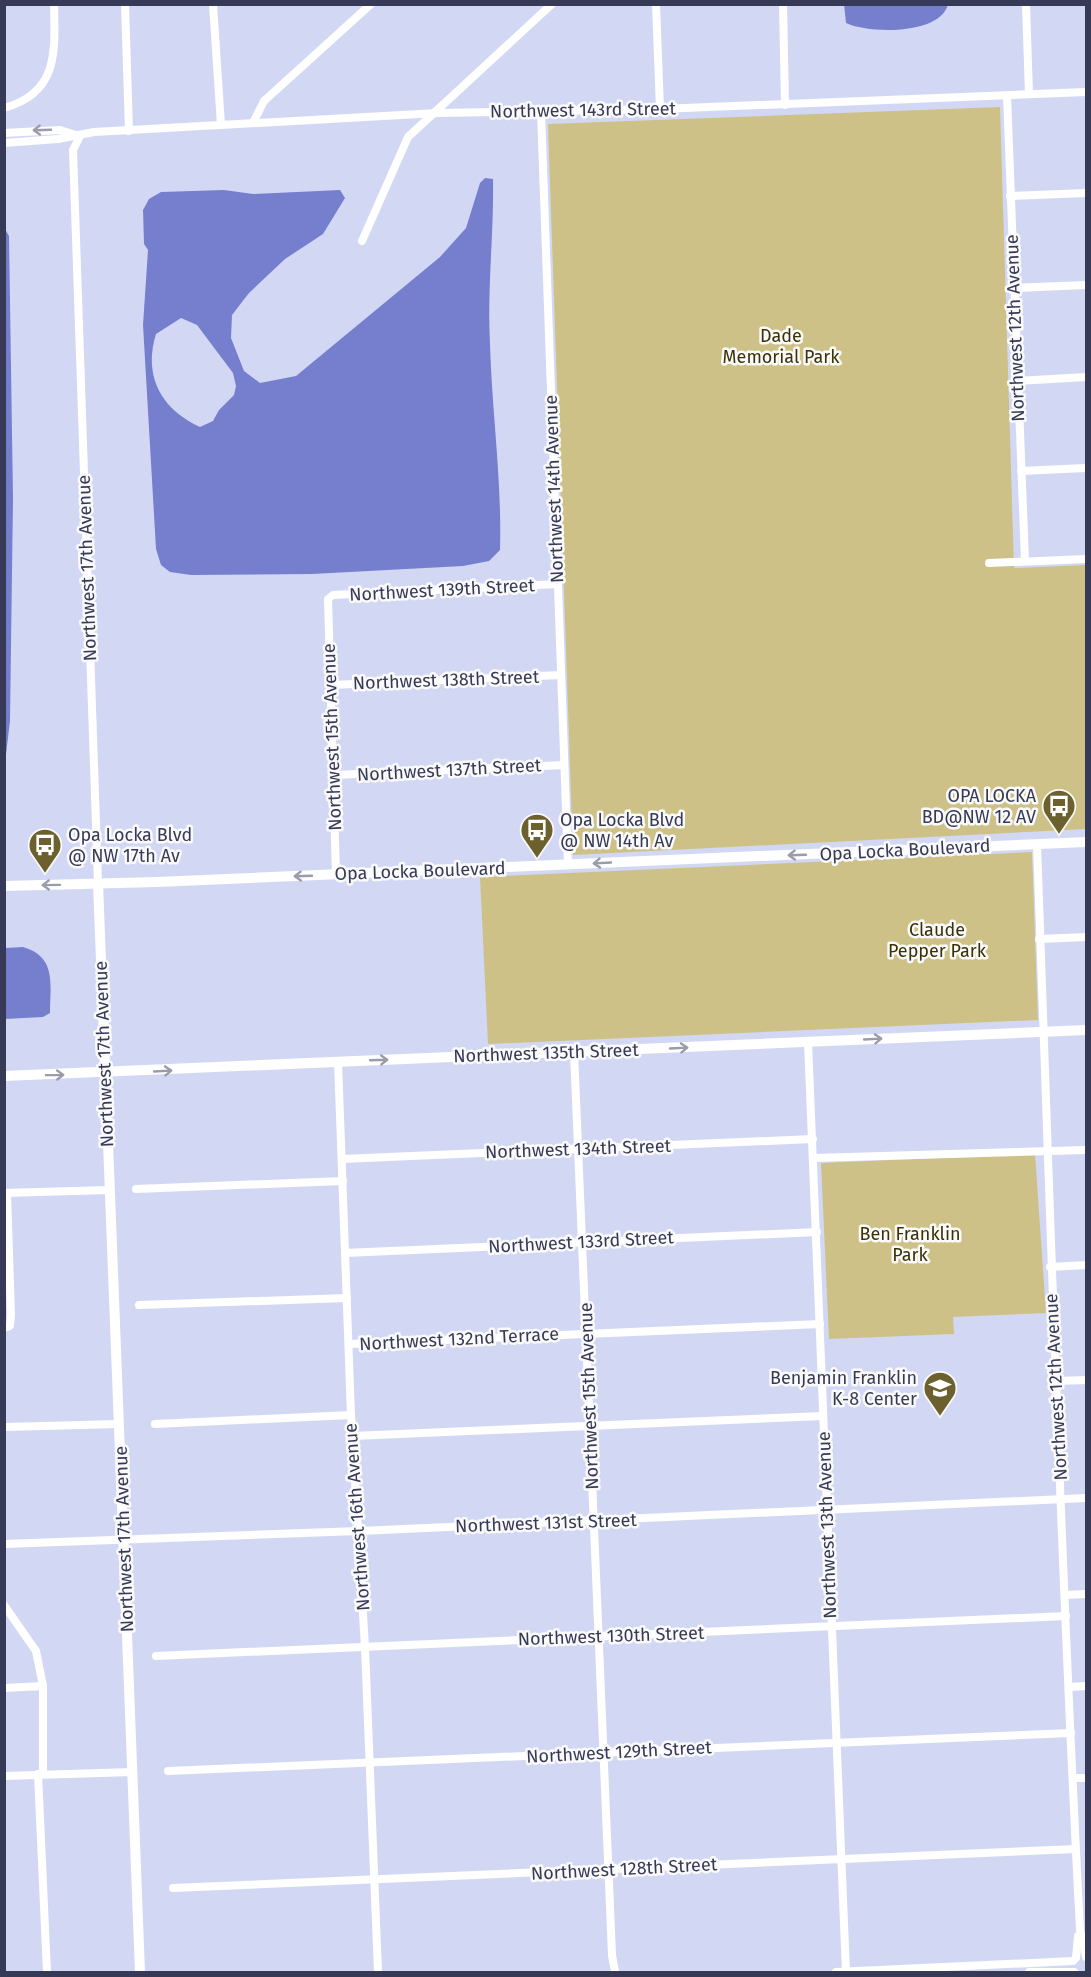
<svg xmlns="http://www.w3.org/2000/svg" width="1091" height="1977" font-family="'Fira Sans',sans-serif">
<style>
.green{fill:#cdc187}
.water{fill:#767fce;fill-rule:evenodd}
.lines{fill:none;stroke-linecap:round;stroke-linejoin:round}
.minor{stroke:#fff;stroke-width:8}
.major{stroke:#fff;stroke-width:10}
.oneway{stroke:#9a9caa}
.labels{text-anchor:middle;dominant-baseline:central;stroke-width:5;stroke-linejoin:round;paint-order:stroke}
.street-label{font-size:18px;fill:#363a56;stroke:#fafafa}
.park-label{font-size:18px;fill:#3a3105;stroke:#fafafa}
.poi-label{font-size:18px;fill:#363a56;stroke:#fafafa;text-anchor:end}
</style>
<rect width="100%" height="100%" fill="#d2d8f4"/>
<!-- green -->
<g class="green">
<polygon points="1000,107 1014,568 1086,565 1086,829 573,855 548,124"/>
<polygon points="1032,852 1038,1020 488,1044 480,877"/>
<polygon points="1035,1154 1046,1313 953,1317 954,1334 829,1339 821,1163"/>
</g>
<!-- water -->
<g class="water">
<path d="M 844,4 L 948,4 C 941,35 869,34 846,23 Z"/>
<path d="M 485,178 L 493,179 C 494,234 487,289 490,344 C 492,413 502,481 500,550 L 489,561 L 463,566 L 312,574 L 191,575 L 170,572 L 161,565 L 156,549 L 143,325 L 148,250 L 144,244 L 143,210 L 149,199 L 161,192 L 224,190 L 253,194 L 340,190 L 345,198 L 323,234 L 285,259 L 249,293 L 232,315 L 231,338 L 244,371 L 260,383 L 296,376 L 440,257 L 466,228 L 480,183 ZM 181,318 L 197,325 L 233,373 L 236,386 L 234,395 L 219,410 L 213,421 L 200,427 C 161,409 143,376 156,334 Z"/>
<polygon points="4,227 9,236 13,498 10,721 5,763"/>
<path d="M 23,947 C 57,957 50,984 50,1013 L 43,1017 L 5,1019 L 5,948 Z"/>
</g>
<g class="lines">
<!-- minor -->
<g class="minor">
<polyline points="125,4 129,131"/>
<polyline points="213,4 221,125"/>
<polyline points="656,4 660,109"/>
<polyline points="783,4 785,105"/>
<polyline points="1026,4 1029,94"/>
<polyline points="1007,95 1025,561"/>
<path d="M 4,108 C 59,93 55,51 54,4"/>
<polyline points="541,112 568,865"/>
<polyline points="254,121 264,101 371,4"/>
<polyline points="4,133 60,130 76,135"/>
<polyline points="80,136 73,150 98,883"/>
<polyline points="4,143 58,139 94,132 437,113 660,109 1086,92"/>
<polyline points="1010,196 1086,193"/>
<polyline points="362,241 408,137 552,4"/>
<polyline points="1013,288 1086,285"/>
<polyline points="1017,381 1086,377"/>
<polyline points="1021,471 1086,468"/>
<polyline points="989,563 1086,559"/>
<polyline points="331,685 561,675"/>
<polyline points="334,775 564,765"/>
<path d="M 1037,844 C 1050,1206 1061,1568 1080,1930 L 1086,1957"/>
<polyline points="336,875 328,599 333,595 557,584"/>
<polyline points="1039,939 1086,937"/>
<polyline points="808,1042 846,1972"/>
<polyline points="574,1052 612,1955 615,1972"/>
<polyline points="338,1062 351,1415 365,1647 378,1972"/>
<polyline points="814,1158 1086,1150"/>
<polyline points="342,1159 813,1139"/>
<polyline points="136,1189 343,1181"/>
<polyline points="4,1193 109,1190"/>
<polyline points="345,1253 817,1232"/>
<polyline points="1050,1267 1086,1265"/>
<polyline points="139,1305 347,1298"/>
<polyline points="4,1328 10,1326 11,1315 7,1193"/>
<polyline points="349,1344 820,1324"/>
<polyline points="1056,1381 1086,1380"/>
<polyline points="155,1424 351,1415"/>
<polyline points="4,1427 119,1424"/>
<polyline points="352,1436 823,1416"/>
<polyline points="4,1544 359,1531 1086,1498"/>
<polyline points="1065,1595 1086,1594"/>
<polyline points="4,1605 36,1651 43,1686 43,1774"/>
<polyline points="156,1656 1066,1616"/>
<polyline points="1069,1687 1086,1686"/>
<polyline points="4,1688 43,1686"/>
<polyline points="168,1771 1071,1733"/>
<polyline points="38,1774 47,1972"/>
<polyline points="4,1776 132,1772"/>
<polyline points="1073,1778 1086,1778"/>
<polyline points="173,1888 1076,1849"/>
<polyline points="1076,1958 1078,1936"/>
<polyline points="836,1972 1073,1961"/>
<polyline points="1029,1972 1074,1972"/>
</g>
<!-- major -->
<g class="major">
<polyline points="98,883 140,1972"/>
<polyline points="4,886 157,882 1086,842"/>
<polyline points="4,1076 1086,1030"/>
</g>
</g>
<!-- one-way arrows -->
<defs><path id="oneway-shaft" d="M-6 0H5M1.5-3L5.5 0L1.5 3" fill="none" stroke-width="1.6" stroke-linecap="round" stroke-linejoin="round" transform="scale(1.5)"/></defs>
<g class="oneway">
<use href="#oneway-shaft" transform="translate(42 130) rotate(178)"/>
<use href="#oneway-shaft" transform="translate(797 855) rotate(178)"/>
<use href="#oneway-shaft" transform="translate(602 863) rotate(177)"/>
<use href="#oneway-shaft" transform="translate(303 876) rotate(178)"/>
<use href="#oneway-shaft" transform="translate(51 885) rotate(179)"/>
<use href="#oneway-shaft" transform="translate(873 1039) rotate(-3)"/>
<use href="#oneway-shaft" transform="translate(679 1048) rotate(-3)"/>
<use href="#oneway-shaft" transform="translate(379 1060) rotate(-2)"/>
<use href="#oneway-shaft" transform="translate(163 1071) rotate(-3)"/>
<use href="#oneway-shaft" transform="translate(55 1075) rotate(-1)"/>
</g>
<!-- icons -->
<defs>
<g id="bus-pin" transform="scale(1.725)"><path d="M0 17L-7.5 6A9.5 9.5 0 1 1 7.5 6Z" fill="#6c612e" stroke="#fafafa"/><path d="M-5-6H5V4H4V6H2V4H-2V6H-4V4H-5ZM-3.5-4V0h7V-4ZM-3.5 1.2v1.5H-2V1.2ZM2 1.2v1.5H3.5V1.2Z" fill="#fff"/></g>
<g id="school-pin" transform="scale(1.725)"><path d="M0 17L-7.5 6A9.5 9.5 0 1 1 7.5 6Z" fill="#6c612e" stroke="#fafafa"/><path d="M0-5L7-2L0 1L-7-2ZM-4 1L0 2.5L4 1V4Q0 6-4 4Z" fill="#fff"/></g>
</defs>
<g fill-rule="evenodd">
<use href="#bus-pin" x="1059" y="806"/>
<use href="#bus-pin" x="537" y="830"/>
<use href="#bus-pin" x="45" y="845"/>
<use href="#school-pin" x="940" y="1388"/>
</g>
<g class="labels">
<!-- street labels -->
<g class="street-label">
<text transform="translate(583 110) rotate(-1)">Northwest 143rd Street</text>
<text transform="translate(1015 328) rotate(-92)">Northwest 12th Avenue</text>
<text transform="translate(554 489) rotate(-92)">Northwest 14th Avenue</text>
<text transform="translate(87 568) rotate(-92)">Northwest 17th Avenue</text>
<text transform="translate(442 590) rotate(-3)">Northwest 139th Street</text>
<text transform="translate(446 680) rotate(-2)">Northwest 138th Street</text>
<text transform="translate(332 737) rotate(-92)">Northwest 15th Avenue</text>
<text transform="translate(449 770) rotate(-3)">Northwest 137th Street</text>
<text transform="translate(905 850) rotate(-3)">Opa Locka Boulevard</text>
<text transform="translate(420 871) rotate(-2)">Opa Locka Boulevard</text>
<text transform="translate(546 1053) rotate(-2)">Northwest 135th Street</text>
<text transform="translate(104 1054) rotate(-92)">Northwest 17th Avenue</text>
<text transform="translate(578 1149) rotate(-2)">Northwest 134th Street</text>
<text transform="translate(581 1242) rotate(-3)">Northwest 133rd Street</text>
<text transform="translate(459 1339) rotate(-3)">Northwest 132nd Terrace</text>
<text transform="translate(1056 1387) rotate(-93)">Northwest 12th Avenue</text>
<text transform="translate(589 1396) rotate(-92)">Northwest 15th Avenue</text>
<text transform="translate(357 1517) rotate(-94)">Northwest 16th Avenue</text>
<text transform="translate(546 1523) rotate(-2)">Northwest 131st Street</text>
<text transform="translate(827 1525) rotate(-92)">Northwest 13th Avenue</text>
<text transform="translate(124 1539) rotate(-92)">Northwest 17th Avenue</text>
<text transform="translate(611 1636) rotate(-2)">Northwest 130th Street</text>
<text transform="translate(619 1752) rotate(-3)">Northwest 129th Street</text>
<text transform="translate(624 1869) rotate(-3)">Northwest 128th Street</text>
</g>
<!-- park labels -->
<g class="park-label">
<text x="781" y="336">Dade<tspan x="781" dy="21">Memorial Park</tspan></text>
<text x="937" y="930">Claude<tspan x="937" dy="21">Pepper Park</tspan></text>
<text x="910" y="1234">Ben Franklin<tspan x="910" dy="21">Park</tspan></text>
</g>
<!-- poi labels -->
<g class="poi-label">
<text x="1036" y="796">OPA LOCKA<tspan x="1036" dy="21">BD@NW 12 AV</tspan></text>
<text x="560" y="820" text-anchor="start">Opa Locka Blvd<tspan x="560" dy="21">@ NW 14th Av</tspan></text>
<text x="68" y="835" text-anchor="start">Opa Locka Blvd<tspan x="68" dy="21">@ NW 17th Av</tspan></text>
<text x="917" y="1378">Benjamin Franklin<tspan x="917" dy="21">K-8 Center</tspan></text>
</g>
</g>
<!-- border -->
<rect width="1091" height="1977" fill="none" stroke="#363a56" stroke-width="12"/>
</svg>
